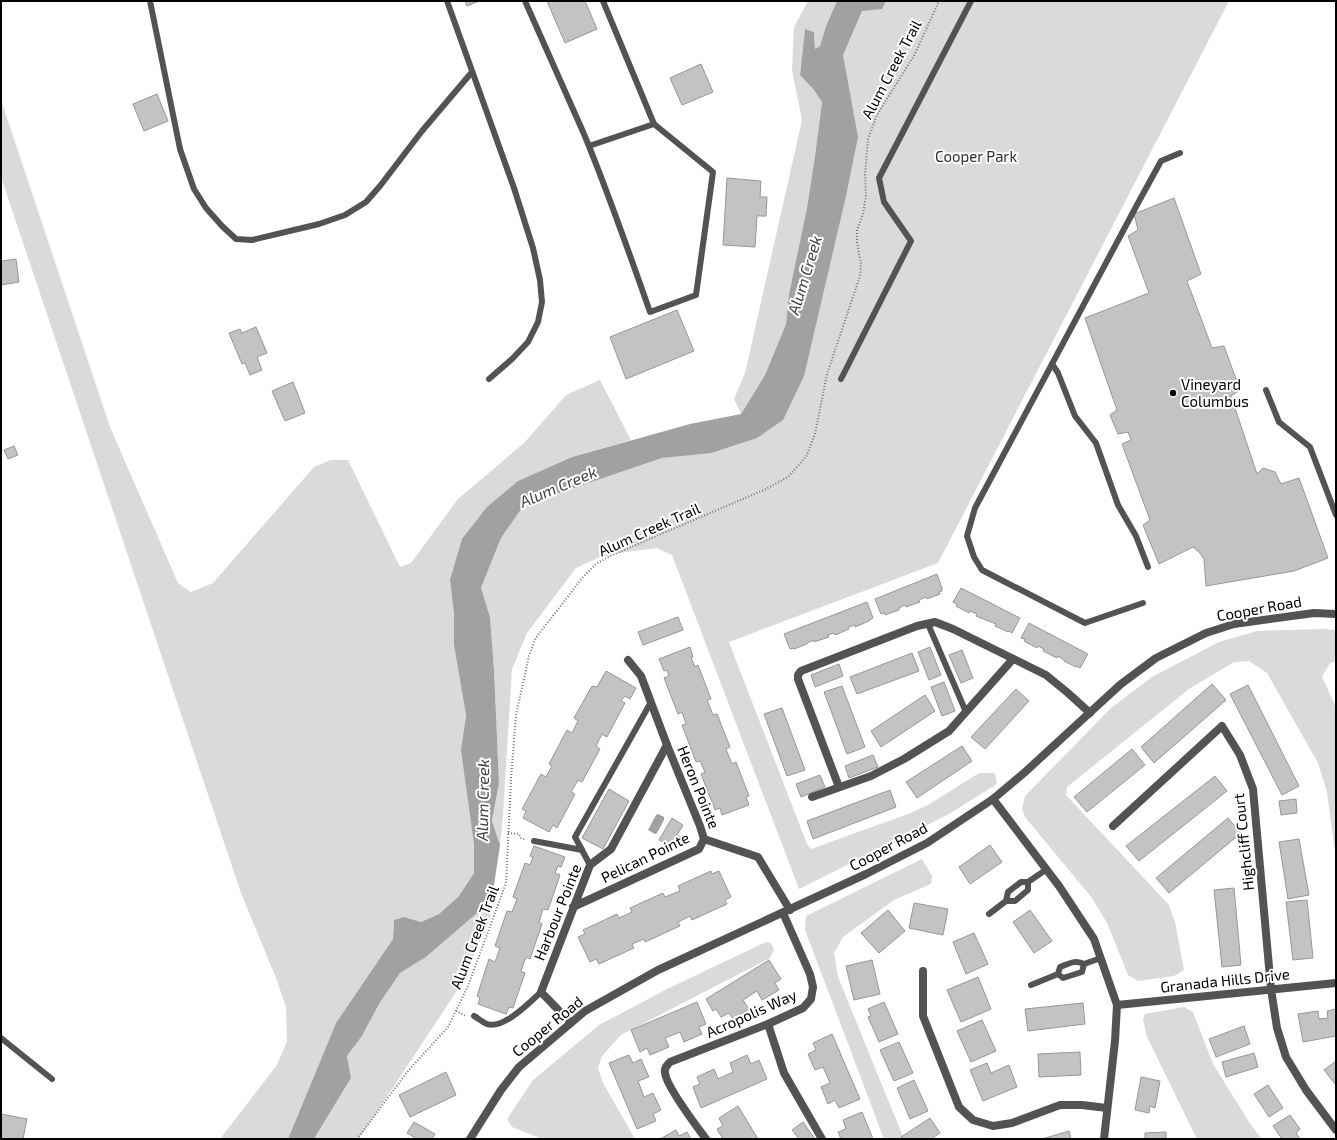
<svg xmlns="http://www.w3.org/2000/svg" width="1337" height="1140" font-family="'Exo 2',sans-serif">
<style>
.green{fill:#dadada}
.water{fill:#a1a1a1}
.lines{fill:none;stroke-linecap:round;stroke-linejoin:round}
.river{stroke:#a1a1a1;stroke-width:22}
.building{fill:#c3c3c3;stroke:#979797}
.path{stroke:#757575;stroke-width:2;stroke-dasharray:1 2;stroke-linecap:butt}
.service{stroke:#535353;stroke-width:6}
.minor{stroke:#535353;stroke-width:8}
.tertiary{stroke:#535353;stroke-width:8}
.poi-dot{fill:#000;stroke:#fff;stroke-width:1.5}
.labels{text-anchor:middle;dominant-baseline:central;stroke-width:4;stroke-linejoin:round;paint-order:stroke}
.street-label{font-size:15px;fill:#000;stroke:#fff}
.park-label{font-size:15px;fill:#313131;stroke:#fff}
.poi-label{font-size:15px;fill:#000;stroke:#fff;text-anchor:start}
.water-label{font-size:16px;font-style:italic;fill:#424242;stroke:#fff}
</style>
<rect width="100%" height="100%" fill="#fff"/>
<!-- green -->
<g class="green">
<polygon points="808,1 837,1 826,26 820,46 815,50 814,32 805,29 800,75 814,90 822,101 815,156 807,208 789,294 786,324 765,375 741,414 734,399 745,373 802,120 792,70 794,27"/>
<polygon points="856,1 1229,1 938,563 729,642 807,844 811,849 908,814 928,805 979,773 995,773 997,784 949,814 799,889 672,555 657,548 626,552 598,558 576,568 527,633 512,669 503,815 500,845 492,822 499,783 494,670 490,617 481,588 501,538 524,505 662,458 679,456 775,411 824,107"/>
<polygon points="1,100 110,427 178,583 191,592 213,583 314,467 331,460 348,460 400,567 411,563 458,499 524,443 566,395 600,380 631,440 572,457 518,481 450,580 454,614 484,692 467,710 474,844 474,873 459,896 439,914 421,922 404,917 394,920 393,939 336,1023 288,1139 220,1139 277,1065 287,1041 286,1007 276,978 241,893 1,177"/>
<polygon points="1324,629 1336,630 1336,661 1330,663 1322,677 1336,707 1336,860 1327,792 1318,763 1267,673 1249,661 1234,662 1189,689 1067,787 1066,795 1169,905 1175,922 1184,970 1174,976 1138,981 1128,975 1107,923 1092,898 1025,817 1022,809 1025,796 1111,708 1152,677 1219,642 1257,631"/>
<polygon points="922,859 932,876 931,884 894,900 843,937 834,953 838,977 904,1139 884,1139 805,930 806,916"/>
<polygon points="494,885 490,919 460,986 359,1139 314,1139 351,1078 347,1056 362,1036 379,1004 400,973 426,957 476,914"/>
<polygon points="766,942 771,943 774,950 770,958 621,1035 602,1056 598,1068 603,1083 635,1139 542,1139 512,1127 507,1119 533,1080 599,1025 669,988"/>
<polygon points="1184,1007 1193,1012 1213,1064 1251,1125 1262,1139 1197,1139 1147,1037 1143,1019 1145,1014"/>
</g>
<!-- water -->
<g class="water">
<polygon points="837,1 886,1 882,9 862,11 843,55 858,137 846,196 804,376 783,420 757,438 711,453 662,458 524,505 501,538 481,588 490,617 494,670 499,783 492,821 500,845 494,885 476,914 426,957 400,973 379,1004 362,1036 347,1056 351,1078 314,1139 288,1139 336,1023 393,939 394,920 404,917 421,922 439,914 459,896 474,873 474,844 461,750 467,710 484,692 454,614 450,580 462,539 487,507 518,481 572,457 690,424 741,414 765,375 786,324 789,294 807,208 815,156 822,102 814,90 800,75 805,29 814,32 815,49 820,46 826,26"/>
<polygon points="658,814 664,817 664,820 657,833 655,834 648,830 656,815"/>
</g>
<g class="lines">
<!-- river -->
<polyline class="river" points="465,611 465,644 480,731"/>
</g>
<!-- building -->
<g class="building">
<polygon points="465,1 479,1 467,6"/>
<polygon points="547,1 585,1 597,29 565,43"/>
<polygon points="701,64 713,92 682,105 670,78"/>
<polygon points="157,94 168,121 144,131 133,104"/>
<polygon points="727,178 761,181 760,197 767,197 766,216 757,216 755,247 723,245"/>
<polygon points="1174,198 1201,274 1187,281 1212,348 1224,346 1240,390 1231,396 1257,474 1263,468 1275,472 1281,484 1299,478 1328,558 1294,571 1206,586 1204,559 1199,552 1193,547 1159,564 1143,525 1150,520 1122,444 1131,440 1128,432 1118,434 1110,415 1117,410 1085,318 1149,293 1128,236 1138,230 1134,214"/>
<polygon points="16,259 19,282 1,285 1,261"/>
<polygon points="677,310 694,351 626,379 610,337"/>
<polygon points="256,327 267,353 257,357 262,370 250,375 245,363 242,364 229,333 240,329 242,333"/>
<polygon points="293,382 305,413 285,421 272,391"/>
<polygon points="14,446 18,455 8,459 4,450"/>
<polygon points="937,574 942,588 942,591 939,592 940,594 927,599 926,597 919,600 920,602 906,607 905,605 899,608 899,610 885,615 885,613 881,614 875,599"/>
<polygon points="961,588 1020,618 1012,633 1009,631 1008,632 995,626 996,624 976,616 977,614 970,611 969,613 956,606 957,604 953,602"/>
<polygon points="867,602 873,618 869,620 869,621 855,627 855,625 848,627 849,629 835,635 834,633 828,635 829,637 814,642 814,640 807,643 807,644 794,649 794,648 790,649 784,634"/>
<polygon points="678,617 683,630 643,645 638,632"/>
<polygon points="1029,623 1088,654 1080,668 1077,666 1076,667 1064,661 1064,660 1058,656 1057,658 1043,651 1044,649 1038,646 1037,648 1024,641 1025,639 1021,638"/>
<polygon points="690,647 693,657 691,657 695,667 698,665 711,699 707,700 713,715 717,714 730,747 726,749 732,764 736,762 749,796 746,797 749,805 722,815 720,808 715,810 701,774 705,772 700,761 696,762 682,725 686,724 682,712 678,714 664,678 669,676 667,670 664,671 659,659"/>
<polygon points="930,647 941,675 929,680 918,652"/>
<polygon points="962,650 973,678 961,683 949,655"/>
<polygon points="912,653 919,671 857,694 850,677"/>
<polygon points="839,664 843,676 815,687 811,675"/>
<polygon points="606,671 636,688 630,699 625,696 621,701 625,703 607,737 602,734 596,746 600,749 582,782 578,780 571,792 575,794 557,828 553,825 549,832 523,818 526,811 522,809 541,774 546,777 552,766 549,764 567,730 572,733 578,721 574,718 592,686 597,687"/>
<polygon points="944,682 955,711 942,716 931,687"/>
<polygon points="1212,684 1226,700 1154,763 1141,747"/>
<polygon points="1248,685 1299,786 1282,795 1230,694"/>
<polygon points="842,686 865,747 847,754 824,692"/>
<polygon points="1016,689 1029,701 985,749 971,737"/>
<polygon points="925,695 935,711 881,747 871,731"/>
<polygon points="782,708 805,770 787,776 764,714"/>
<polygon points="962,746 972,761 917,798 906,782"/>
<polygon points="1132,749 1145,765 1087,812 1074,797"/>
<polygon points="873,755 878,767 849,778 845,766"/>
<polygon points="820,775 825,787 801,797 796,784"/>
<polygon points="1215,776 1227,791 1139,861 1126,846"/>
<polygon points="609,789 629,801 603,849 582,838"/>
<polygon points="890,790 896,807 813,839 807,821"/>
<polygon points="1296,799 1297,813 1281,815 1279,801"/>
<polygon points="672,818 683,825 677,835 683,838 676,849 659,840"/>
<polygon points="1228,818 1241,833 1169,893 1156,878"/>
<polygon points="1299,839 1309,895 1288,899 1279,842"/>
<polygon points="990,845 1002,862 970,884 959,867"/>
<polygon points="534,846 565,857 561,867 558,866 555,873 560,875 548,910 543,909 539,922 542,924 530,959 526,957 521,971 525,973 513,1008 509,1007 506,1014 478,1004 480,998 477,996 489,959 495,962 500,948 495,946 507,911 512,912 517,899 513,897 525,863 530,865 533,857 530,856"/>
<polygon points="711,871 712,874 719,871 731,897 725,900 727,904 692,920 690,916 678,922 680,926 645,942 644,939 632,944 634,948 599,964 596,959 590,962 578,937 585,934 583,930 617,914 619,918 632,912 630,908 663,893 665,897 680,891 678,886"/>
<polygon points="1234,888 1241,965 1222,967 1214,890"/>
<polygon points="1307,900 1313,958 1293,960 1286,902"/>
<polygon points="914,903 948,909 943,935 909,928"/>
<polygon points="888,910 905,931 879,953 861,933"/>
<polygon points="1030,910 1052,941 1034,953 1013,922"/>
<polygon points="974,933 988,964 966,974 953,942"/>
<polygon points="769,960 781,979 775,983 779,990 762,1000 757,991 743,1000 749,1009 733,1019 729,1013 721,1017 716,1009 713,1011 706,999"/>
<polygon points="872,960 880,994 854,1000 846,966"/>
<polygon points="978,977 991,1009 961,1022 947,990"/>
<polygon points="697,1002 706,1024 699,1027 702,1034 684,1042 680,1032 665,1038 669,1047 650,1055 647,1048 640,1052 631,1030"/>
<polygon points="884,1002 898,1034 879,1042 868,1017 871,1016 868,1009"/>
<polygon points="1083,1003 1085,1024 1028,1031 1025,1009"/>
<polygon points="1336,1009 1336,1036 1303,1042 1298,1014 1318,1011 1319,1019 1328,1018 1327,1011"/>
<polygon points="982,1020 996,1051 971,1062 957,1031"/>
<polygon points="1244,1026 1250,1044 1216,1057 1209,1039"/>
<polygon points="832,1034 860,1099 839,1108 835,1100 828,1104 821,1087 830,1083 823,1067 815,1070 808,1054 816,1050 813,1043"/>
<polygon points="899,1042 913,1073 894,1081 880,1050"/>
<polygon points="1080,1052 1081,1075 1039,1077 1038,1054"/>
<polygon points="1254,1053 1258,1067 1226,1077 1222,1062"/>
<polygon points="629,1055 633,1063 641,1059 649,1077 638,1081 644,1097 653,1093 661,1110 653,1114 656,1121 637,1129 609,1063"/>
<polygon points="747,1055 751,1064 759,1060 767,1079 701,1108 693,1087 700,1084 697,1077 714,1069 718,1079 733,1072 730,1063"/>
<polygon points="1336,1061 1336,1083 1335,1084 1324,1070"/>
<polygon points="987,1063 991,1073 1009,1065 1017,1087 983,1101 970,1070"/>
<polygon points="446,1072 456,1095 410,1117 399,1095"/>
<polygon points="1141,1077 1160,1081 1155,1108 1150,1106 1149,1113 1135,1110"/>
<polygon points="914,1080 928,1111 910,1119 897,1088"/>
<polygon points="1268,1085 1283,1108 1269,1117 1254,1094"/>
<polygon points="738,1106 758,1139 723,1139 717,1129 723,1126 719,1118"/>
<polygon points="862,1112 873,1139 841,1139 838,1132 846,1129 843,1120"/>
<polygon points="1,1114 27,1119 23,1139 1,1139"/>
<polygon points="1290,1115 1300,1129 1296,1133 1300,1139 1282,1139 1273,1126"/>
<polygon points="930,1118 940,1133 931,1139 903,1139 901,1137"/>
<polygon points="414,1122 435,1134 432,1139 417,1139 407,1133"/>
<polygon points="803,1122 815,1139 799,1139 792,1130"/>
<polygon points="676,1130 679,1136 687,1132 691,1139 660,1139"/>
<polygon points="1069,1131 1071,1139 1042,1139"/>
<polygon points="1166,1132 1166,1139 1145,1139 1145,1133"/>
</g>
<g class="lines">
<!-- path -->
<g class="path">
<polyline points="508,833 519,834 521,838 526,840"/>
<polyline points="456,1011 466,1016"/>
<polyline points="357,1139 408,1071 448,1027 468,986 506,883 511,779 516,715 529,656 535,639 583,577 596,564 610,556 766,489 788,477 806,457 815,434 827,374 860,276 861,264 857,242 857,230 863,214 866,196 865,175 868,139 877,115 915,54 939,1"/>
</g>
<!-- service -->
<g class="service">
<polyline points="150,1 180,149 194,189 206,208 222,226 236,239 252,240 319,224 345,215 366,202 380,186 422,131 472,72"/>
<polyline points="447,1 514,188 533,248 540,280 542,302 538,322 528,342 512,359 489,379"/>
<path d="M 525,1 L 584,134 C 608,192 629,252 650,312 L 696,295 L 713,172 L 654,124 L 589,146"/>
<polyline points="603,1 654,124"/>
<polyline points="1052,364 1058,373 1075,416 1096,443 1118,505 1136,536 1148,567"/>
<polyline points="841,379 911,241 884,202 879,178 971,1"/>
<polyline points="1266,390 1279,422 1310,447 1336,515"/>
<polyline points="1143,603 1085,623 982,570 974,557 967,536 975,508 1138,203 1161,161 1180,153"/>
<polyline points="928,624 966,712"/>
<polyline points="534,841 582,850"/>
<polyline points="590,865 575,837 651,702"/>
<polyline points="1028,882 1047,869"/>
<polyline points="989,914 1006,901 1008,892 1021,882 1028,882 1028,890 1015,901 1006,901"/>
<path d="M 1084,964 L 1082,972 L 1063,978 L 1058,974 L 1060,967 C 1068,964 1076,959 1084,964 L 1101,958"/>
<polyline points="1031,985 1058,974"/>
<path d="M 474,1016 C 478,1018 482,1022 487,1024 C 503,1030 530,1002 541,992"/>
<polyline points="1,1038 52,1079"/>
</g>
<!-- minor -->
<g class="minor">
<polyline points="628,660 641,676 667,745 700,826 704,839"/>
<polyline points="839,787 798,679 798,675 801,671 917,626 935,622 953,629 1046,675 1068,693 1090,713"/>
<polyline points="812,797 871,776 904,759 949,731 1013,659"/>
<polyline points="993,799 1059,886 1094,939 1117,1005 1115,1041 1104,1139"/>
<polyline points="1113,826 1222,726 1240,755 1253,789 1271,989 1277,1028 1286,1057 1306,1090 1336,1130"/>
<polyline points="704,839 758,857 790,910"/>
<polyline points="573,907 699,849 704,839"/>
<polyline points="923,971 923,1016 959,1107 973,1120 993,1126 1012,1123 1060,1105 1082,1105 1107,1108"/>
<polyline points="1117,1005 1336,983"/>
<polyline points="571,1023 541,992 590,865 611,849 667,745"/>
<polyline points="768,1024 784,1073 822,1139"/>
<path d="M 706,1139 C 697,1127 666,1085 665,1073 C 664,1068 667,1065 670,1062 L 768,1024 L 803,1008 L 811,999 L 813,987 L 810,974 L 783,913"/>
</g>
<!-- tertiary -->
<polyline class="tertiary" points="470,1139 501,1090 519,1067 585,1011 658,970 866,874 927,843 993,799 1024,773 1121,684 1156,658 1206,633 1234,624 1314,613 1336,614"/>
</g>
<!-- markers -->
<circle class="poi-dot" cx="1173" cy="393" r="4"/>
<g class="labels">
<!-- street labels -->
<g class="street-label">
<text transform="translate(891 69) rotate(-62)">Alum Creek Trail</text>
<text transform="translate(649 529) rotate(-24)">Alum Creek Trail</text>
<text transform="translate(1259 608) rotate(-10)">Cooper Road</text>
<text transform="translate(699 787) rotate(68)">Heron Pointe</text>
<text transform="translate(1243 842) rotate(-96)">Highcliff Court</text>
<text transform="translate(888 846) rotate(-28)">Cooper Road</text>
<text transform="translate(645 857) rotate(-26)">Pelican Pointe</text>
<text transform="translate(557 912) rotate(-68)">Harbour Pointe</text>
<text transform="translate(474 937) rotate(-69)">Alum Creek Trail</text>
<text transform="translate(1225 980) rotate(-6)">Granada Hills Drive</text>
<text transform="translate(751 1013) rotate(-24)">Acropolis Way</text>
<text transform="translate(547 1026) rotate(-39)">Cooper Road</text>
</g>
<!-- park labels -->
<g class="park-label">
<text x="976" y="156">Cooper Park</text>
</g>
<!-- poi labels -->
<g class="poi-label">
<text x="1181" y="384">Vineyard<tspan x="1181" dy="17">Columbus</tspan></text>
</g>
<!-- water labels -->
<g class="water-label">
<text transform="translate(804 275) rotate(-73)">Alum Creek</text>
<text transform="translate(558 486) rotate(-23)">Alum Creek</text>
<text transform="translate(482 800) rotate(-89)">Alum Creek</text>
</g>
</g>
<!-- border -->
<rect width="1337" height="1140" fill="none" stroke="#000000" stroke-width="4"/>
</svg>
